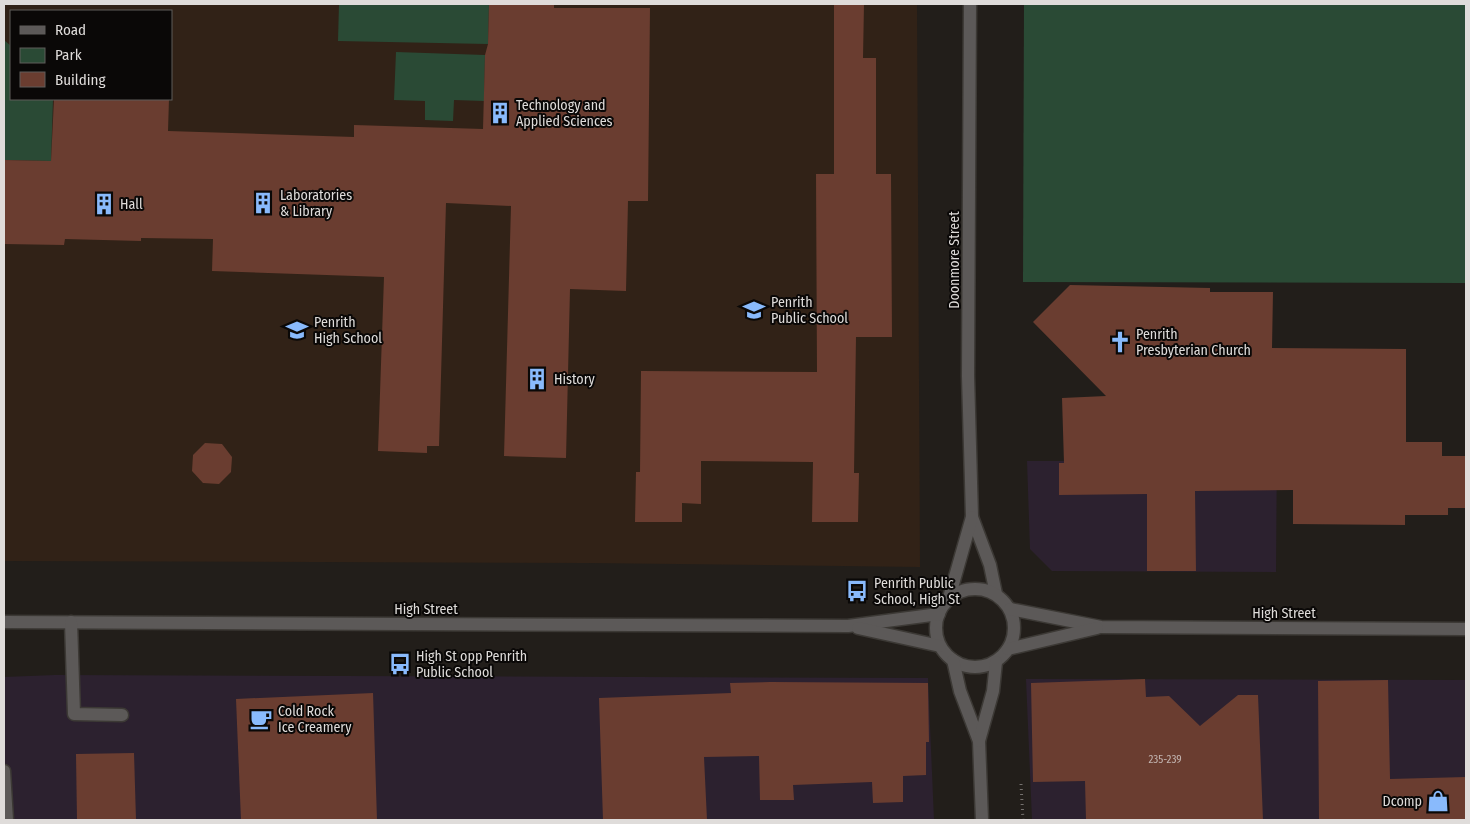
<svg xmlns="http://www.w3.org/2000/svg" width="1470" height="824" font-family="'Fira Sans Condensed',sans-serif">
<style>
.commercial{fill:#2c212f}
.education{fill:#312217;fill-rule:evenodd}
.green{fill:#2a4a35}
.building{fill:#6a3d30}
.lines{fill:none;stroke-linecap:round;stroke-linejoin:round}
.minor-casing{stroke:#3c3935;stroke-width:15}
.path{stroke:#75726f;stroke-width:3;stroke-dasharray:1 4;stroke-linecap:butt}
.minor{stroke:#5c5958;stroke-width:12}
.labels{text-anchor:middle;dominant-baseline:central;stroke-width:4;stroke-linejoin:round;paint-order:stroke}
.number-label{font-size:11px;fill:#c2b4b0}
.poi-label{font-size:14px;fill:#dfdcda;stroke:#0a0807;text-anchor:start}
.street-label{font-size:14px;fill:#dfdcda;stroke:#0a0807}
</style>
<rect width="100%" height="100%" fill="#221e1a"/>
<!-- commercial -->
<g class="commercial">
<polygon points="1277,442 1276,572 1052,571 1030,549 1027,461 1200,461"/>
<polygon points="55,675 928,678 934,820 4,820 4,677"/>
<polygon points="1026,679 1466,680 1466,820 1032,820"/>
</g>
<!-- education -->
<path class="education" d="M 4,4 L 917,4 L 920,567 L 588,563 L 4,561 ZM 11,11 L 171,11 L 171,99 L 11,99 Z"/>
<!-- green -->
<g class="green">
<polygon points="339,4 489,4 488,44 338,41"/>
<polygon points="1024,4 1466,4 1466,283 1023,282"/>
<polygon points="4,40 11,46 11,99 53,99 51,161 4,160"/>
<polygon points="396,52 485,55 484,101 454,100 453,121 425,120 425,101 394,100"/>
</g>
<!-- building -->
<g class="building">
<polygon points="489,4 554,4 554,8 650,8 648,201 628,201 626,291 570,289 566,458 504,456 511,206 446,203 439,446 427,446 427,453 378,451 384,277 212,271 213,239 141,238 141,241 65,239 64,245 4,244 4,160 51,161 54,99 169,99 168,131 354,137 354,125 483,129 485,55 488,44"/>
<polygon points="834,4 864,4 863,58 876,58 876,174 891,174 892,337 856,337 854,473 859,473 858,522 812,522 813,462 701,461 701,504 682,503 682,522 635,522 636,472 640,472 641,371 817,372 816,174 834,174"/>
<polygon points="1070,285 1210,288 1210,292 1273,292 1272,348 1406,349 1406,442 1442,442 1442,456 1466,456 1466,508 1448,508 1448,515 1405,515 1405,525 1293,524 1293,490 1195,491 1196,571 1147,571 1147,494 1059,495 1059,463 1064,463 1062,398 1106,396 1033,322"/>
<polygon points="205,443 222,444 232,457 231,472 219,484 203,483 192,471 193,455"/>
<polygon points="1145,679 1146,697 1169,696 1200,726 1238,695 1258,695 1263,820 1086,820 1085,781 1033,782 1031,683"/>
<polygon points="1388,680 1390,779 1466,777 1466,820 1319,820 1318,681"/>
<polygon points="770,682 928,683 929,742 926,742 926,775 903,776 903,802 873,803 872,782 793,785 794,800 760,800 759,756 704,757 707,820 603,820 599,698 731,693 730,683"/>
<polygon points="373,693 377,820 241,820 236,699"/>
<polygon points="134,753 136,820 77,820 76,754"/>
</g>
<g class="lines">
<!-- minor casing -->
<g class="minor-casing">
<g id="minor">
<polyline points="970,4 968,376 972,517 990,565 996,594"/>
<circle cx="975" cy="628" r="39"/>
<polyline points="949,598 972,517"/>
<polyline points="1010,609 1101,627 1466,629"/>
<polyline points="4,622 848,626 939,614"/>
<polyline points="71,622 74,714 122,715"/>
<polyline points="858,628 940,646"/>
<polyline points="1008,649 1097,628"/>
<polyline points="953,660 960,691 979,741 982,820"/>
<polyline points="979,741 993,691 996,662"/>
<polyline points="4,771 7,820"/>
</g>
</g>
<!-- path -->
<polyline class="path" points="1021,784 1023,820"/>
<!-- minor -->
<use href="#minor" class="minor"/>
</g>
<!-- icons -->
<defs>
<g id="building-bare" transform="scale(1.725)"><path d="M-4-6H4V6H1V3H-1V6H-4ZM-2.5-4.3h1.7v1.8h-1.7ZM.8-4.3h1.7v1.8H.8ZM-2.5-1h1.7V.8h-1.7ZM.8-1h1.7V.8H.8Z" fill="#89bafc" stroke="#0a0807" stroke-width="2.5" paint-order="stroke"/></g>
<g id="school-bare" transform="scale(1.725)"><path d="M0-5L7-2L0 1L-7-2ZM-4 1L0 2.5L4 1V4Q0 6-4 4Z" fill="#89bafc" stroke="#0a0807" stroke-width="2.5" paint-order="stroke"/></g>
<g id="church-bare" transform="scale(1.725)"><path d="M-1.2-6h2.4v3.5h3.3v2.4h-3.3V6h-2.4V-.1h-3.3v-2.4h3.3Z" fill="#89bafc" stroke="#0a0807" stroke-width="2.5" paint-order="stroke"/></g>
<g id="bus-bare" transform="scale(1.725)"><path d="M-5-6H5V4H4V6H2V4H-2V6H-4V4H-5ZM-3.5-4V0h7V-4ZM-3.5 1.2v1.5H-2V1.2ZM2 1.2v1.5H3.5V1.2Z" fill="#89bafc" stroke="#0a0807" stroke-width="2.5" paint-order="stroke"/></g>
<g id="cafe-bare" transform="scale(1.725)"><path d="M-5.5-4.5H6V0H3Q3 3.5 0 3.5H-2.5Q-5.5 3.5-5.5 0ZM3-3.2v2h1.7v-2ZM-6 4.5H4V6H-6Z" fill="#89bafc" stroke="#0a0807" stroke-width="2.5" paint-order="stroke"/></g>
<g id="shop-bare" transform="scale(1.725)"><path d="M-5-2.5h2.3a2.7 3.5 0 0 1 5.4 0H5L5.5 6h-11ZM-1.5-2.5h3a1.5 2.3 0 0 0-3 0Z" fill="#89bafc" stroke="#0a0807" stroke-width="2.5" paint-order="stroke"/></g>
</defs>
<g fill-rule="evenodd">
<use href="#building-bare" x="500" y="113"/>
<use href="#building-bare" x="263" y="203"/>
<use href="#building-bare" x="104" y="204"/>
<use href="#school-bare" x="754" y="310"/>
<use href="#school-bare" x="297" y="330"/>
<use href="#church-bare" x="1120" y="342"/>
<use href="#building-bare" x="537" y="379"/>
<use href="#bus-bare" x="857" y="591"/>
<use href="#bus-bare" x="400" y="664"/>
<use href="#cafe-bare" x="261" y="719"/>
<use href="#shop-bare" x="1438" y="801"/>
</g>
<g class="labels">
<!-- number labels -->
<g class="number-label">
<text x="1165" y="759">235-239</text>
</g>
<!-- poi labels -->
<g class="poi-label">
<text x="516" y="105">Technology and<tspan x="516" dy="16">Applied Sciences</tspan></text>
<text x="280" y="195">Laboratories<tspan x="280" dy="16">&amp; Library</tspan></text>
<text x="120" y="204">Hall</text>
<text x="771" y="302">Penrith<tspan x="771" dy="16">Public School</tspan></text>
<text x="314" y="322">Penrith<tspan x="314" dy="16">High School</tspan></text>
<text x="1136" y="334">Penrith<tspan x="1136" dy="16">Presbyterian Church</tspan></text>
<text x="554" y="379">History</text>
<text x="874" y="583">Penrith Public<tspan x="874" dy="16">School, High St</tspan></text>
<text x="416" y="656">High St opp Penrith<tspan x="416" dy="16">Public School</tspan></text>
<text x="278" y="711">Cold Rock<tspan x="278" dy="16">Ice Creamery</tspan></text>
<text x="1422" y="801" text-anchor="end">Dcomp</text>
</g>
<!-- street labels -->
<g class="street-label">
<text transform="translate(954 260) rotate(-90)">Doonmore Street</text>
<text x="426" y="609">High Street</text>
<text x="1284" y="613">High Street</text>
</g>
</g>
<!-- border -->
<rect width="1470" height="824" fill="none" stroke="#dfdcda" stroke-width="10"/>
<!-- legend -->
<rect x="10" y="10" width="162" height="90" fill="#0a0807" stroke="#5f5d5b"/>
<rect x="20" y="26" width="25" height="8" fill="#5c5958" stroke="#5f5d5b"/>
<text x="55" y="35" font-size="15" fill="#dfdcda">Road</text>
<rect x="20" y="48" width="25" height="15" fill="#2a4a35" stroke="#5f5d5b"/>
<text x="55" y="60" font-size="15" fill="#dfdcda">Park</text>
<rect x="20" y="72" width="25" height="15" fill="#6a3d30" stroke="#5f5d5b"/>
<text x="55" y="85" font-size="15" fill="#dfdcda">Building</text>
</svg>
